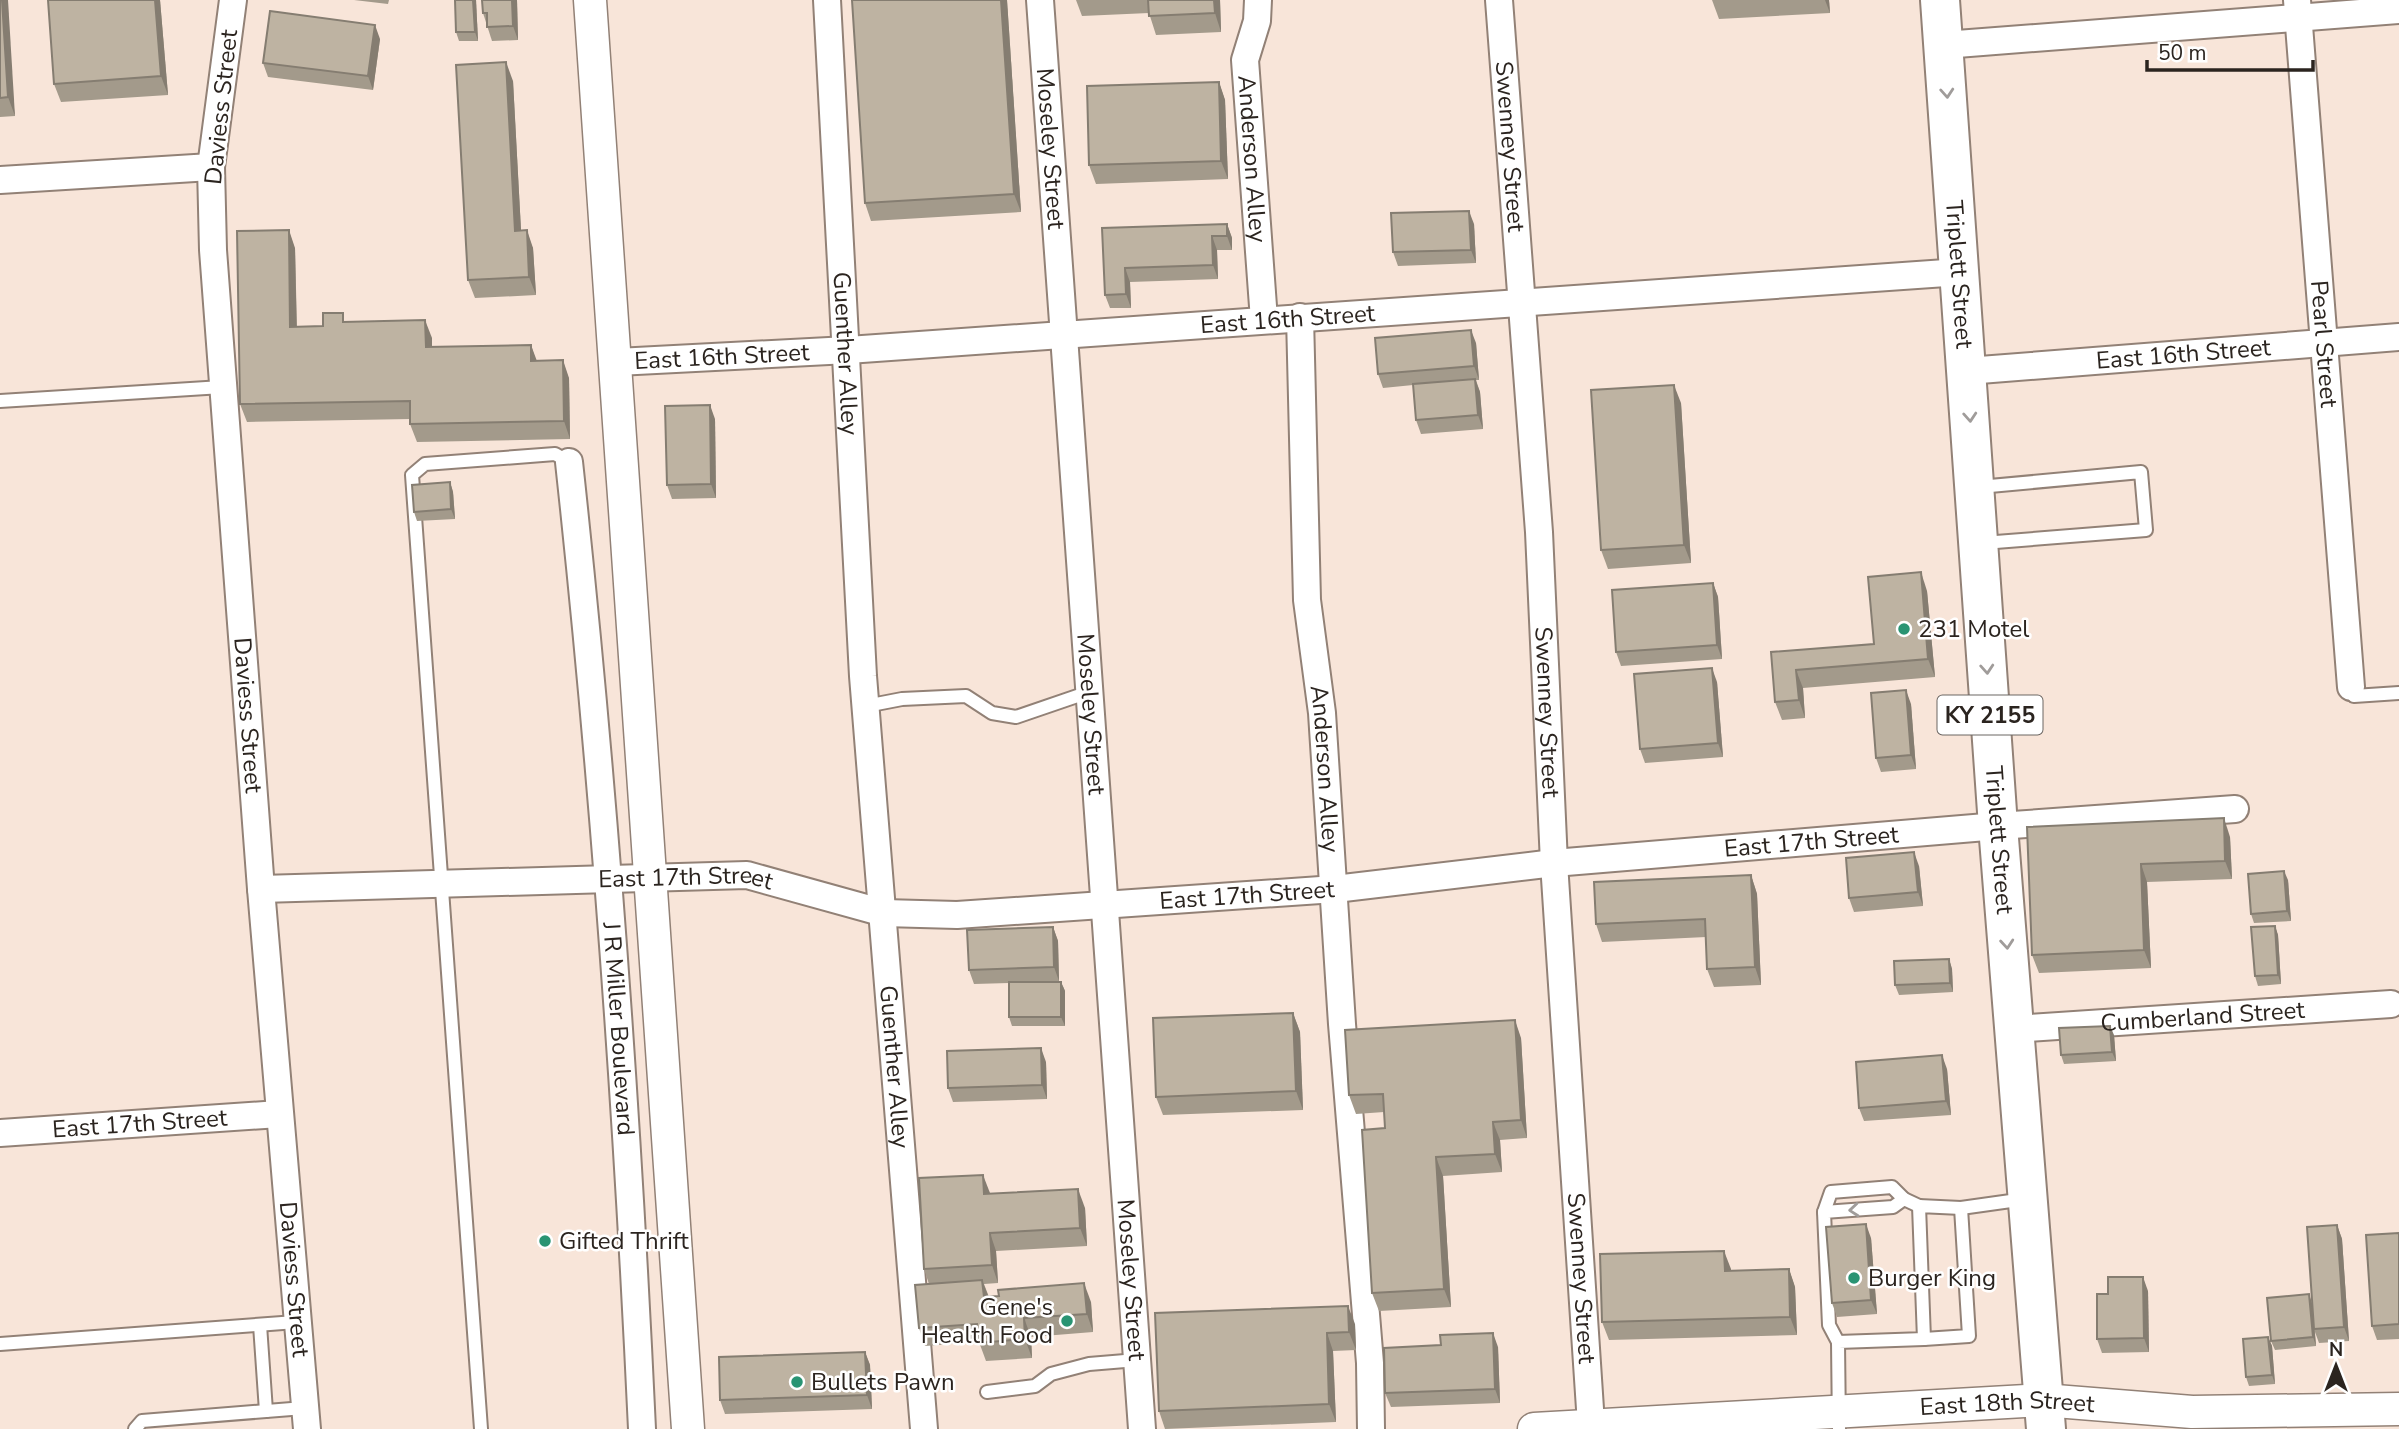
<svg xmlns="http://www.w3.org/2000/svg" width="2399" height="1429" font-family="'Nunito Sans',sans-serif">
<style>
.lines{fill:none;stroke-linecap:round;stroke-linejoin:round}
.service-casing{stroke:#928176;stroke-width:16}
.minor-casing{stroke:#928176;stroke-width:30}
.tertiary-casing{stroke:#928176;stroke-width:35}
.primary-casing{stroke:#928176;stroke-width:42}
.service{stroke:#fff;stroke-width:12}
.minor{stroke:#fff;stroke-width:26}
.tertiary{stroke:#fff;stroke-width:32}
.primary{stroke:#fff;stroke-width:38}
.wall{fill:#a39a8b}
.shaded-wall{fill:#857d71}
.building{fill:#beb3a2;stroke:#857d71;stroke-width:2}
.oneway{stroke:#a09c9a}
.poi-dot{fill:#299473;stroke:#fff;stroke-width:2.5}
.labels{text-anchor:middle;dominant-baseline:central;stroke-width:5;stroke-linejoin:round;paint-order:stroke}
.shield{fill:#fff;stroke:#6b6662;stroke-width:2}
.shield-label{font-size:23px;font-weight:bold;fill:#2b241f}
.street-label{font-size:24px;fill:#2b241f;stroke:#fff}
.poi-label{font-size:24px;fill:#2b241f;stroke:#fff;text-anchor:start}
</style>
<rect width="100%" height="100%" fill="#f8e5d9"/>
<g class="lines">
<!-- service casing -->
<g class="service-casing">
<g id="service">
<polyline points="0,401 222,387"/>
<polyline points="1979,487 2141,472 2146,530 1983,543"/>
<polyline points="2351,688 2354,696 2399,693"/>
<polyline points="866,706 902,699 966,696 992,713 1016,717 1089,692"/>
<polyline points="1824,1212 1831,1192 1892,1187 1904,1199"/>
<polyline points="260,1325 266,1411"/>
<polyline points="1924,1339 1969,1336 1961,1208"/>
<polyline points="1838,1342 1829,1325 1824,1212 1893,1207 1904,1199 1919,1206"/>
<polyline points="0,1344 296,1322"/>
<polyline points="987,1392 1035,1386 1051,1374 1089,1364 1137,1360"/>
<polyline points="135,1429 142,1421 304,1408"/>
<polyline points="481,1429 412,475 425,464 555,454 569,462"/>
<polyline points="1839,1429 1838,1342 1924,1339 1919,1206 1961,1208 2025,1199"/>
</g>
</g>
<!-- minor casing -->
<g class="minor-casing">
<g id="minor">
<path id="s1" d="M 233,0 L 211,167 L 213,250 L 261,889 L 307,1429"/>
<path id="s2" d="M 827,0 L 863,676 L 924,1429"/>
<path id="s3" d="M 1040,0 L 1142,1429"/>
<path id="s4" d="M 1258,0 L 1257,21 L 1245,60 L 1264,320"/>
<path id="s5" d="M 1499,0 L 1539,532 L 1554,863 L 1591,1424"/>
<path id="s6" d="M 2297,0 L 2351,687"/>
<polyline points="1944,45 2399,10"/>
<polyline points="0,180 211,167"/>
<path id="s7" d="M 1300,317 L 1307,600 L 1322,713 L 1342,1024 L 1370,1363 L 1371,1429"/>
<path id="s8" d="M 617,362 L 848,350 L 1960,272"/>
<path id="s9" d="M 1967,371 L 2399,337"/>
<path id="s10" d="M 569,462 C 604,783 627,1106 642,1429"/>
<path id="s11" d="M 261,889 L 747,875 L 884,913 L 957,915 L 1335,889 L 1554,863 L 1998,826 L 2235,809"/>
<path id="s12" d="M 2014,1029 L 2391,1004"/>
<path id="s13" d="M 0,1133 L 279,1114"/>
</g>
</g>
<!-- tertiary casing -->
<g class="tertiary-casing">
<g id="tertiary">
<polyline points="590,0 688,1429"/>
<path id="s14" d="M 1534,1429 L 2043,1400 L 2192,1412 L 2399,1409"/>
</g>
</g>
<!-- primary casing -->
<g class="primary-casing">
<g id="primary">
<path id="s15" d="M 1940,0 L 1998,826 L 2046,1429"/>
</g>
</g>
<!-- service -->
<use href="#service" class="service"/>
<!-- minor -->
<use href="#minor" class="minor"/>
<!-- tertiary -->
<use href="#tertiary" class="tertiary"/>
<!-- primary -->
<use href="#primary" class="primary"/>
</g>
<!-- wall -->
<g class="wall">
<polygon points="0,0 15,116 0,117"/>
<polygon points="160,0 168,95 61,102 54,84"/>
<polygon points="354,0 389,0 388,4"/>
<polygon points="476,0 478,41 459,41 456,32"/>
<polygon points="482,0 517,0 518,40 492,41 483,13"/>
<polygon points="1007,0 1021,212 871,221 865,203"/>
<polygon points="1076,0 1220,0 1221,32 1156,35 1149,13 1082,16"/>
<polygon points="1712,0 1829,0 1830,13 1719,19"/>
<polygon points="380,39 373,90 268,77 263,63"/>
<polygon points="513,81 521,230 533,248 536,295 475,298 468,280"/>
<polygon points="1219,82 1225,100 1228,179 1096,184 1089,165"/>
<polygon points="1227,224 1232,238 1232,250 1217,250 1218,279 1130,282 1131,308 1110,308 1105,295 1102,228"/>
<polygon points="1474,224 1476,263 1398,266 1393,252"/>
<polygon points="295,248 297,327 323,326 346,321 432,338 432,347 531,345 536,361 569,378 570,439 417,442 410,424 410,419 247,422 240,404"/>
<polygon points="1476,343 1479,380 1476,380 1480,392 1483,429 1421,434 1416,420 1413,385 1383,388 1378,374"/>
<polygon points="1681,403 1691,563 1608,569 1601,550"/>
<polygon points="715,419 716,498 672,499 667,485"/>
<polygon points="450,482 453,492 455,519 417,521 414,512"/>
<polygon points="1713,583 1718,597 1722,659 1621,666 1616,652"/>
<polygon points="1927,591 1935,677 1803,688 1805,718 1782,720 1775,702 1771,652 1874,644"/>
<polygon points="1717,682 1723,757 1645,763 1640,749"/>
<polygon points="1911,704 1916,769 1881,772 1876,758"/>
<polygon points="2027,827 2230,837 2232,879 2147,882 2151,968 2039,973 2032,955"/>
<polygon points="1919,866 1923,906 1854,912 1849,898"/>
<polygon points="1751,875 1757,894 1761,985 1714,987 1707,969 1706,937 1602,942 1596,924"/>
<polygon points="2288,880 2291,921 2254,923 2251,914"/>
<polygon points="2275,926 2278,935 2281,984 2258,986 2255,976"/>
<polygon points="1053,927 1058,941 1059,981 1031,982 1061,982 1065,991 1065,1026 1012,1026 1009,1017 1009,983 974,984 969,970"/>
<polygon points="1949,959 1952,969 1953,992 1899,995 1895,985"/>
<polygon points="1293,1013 1300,1032 1303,1110 1163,1115 1156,1097"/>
<polygon points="2114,1035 2116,1061 2064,1064 2061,1055"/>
<polygon points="1521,1038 1527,1138 1500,1140 1502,1172 1443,1176 1451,1307 1379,1311 1372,1293 1385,1128 1384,1112 1356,1114 1349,1095"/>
<polygon points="1046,1062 1047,1099 953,1102 948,1088"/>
<polygon points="1947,1069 1951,1115 1864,1121 1859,1108"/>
<polygon points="990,1194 1085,1208 1087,1246 996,1251 998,1283 984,1284 989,1297 1091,1302 1093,1332 1031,1337 1032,1358 986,1361 979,1342 925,1346 919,1328 929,1284 924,1269"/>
<polygon points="2337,1225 2342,1239 2349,1341 2319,1343 2315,1332 2316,1346 2275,1350 2271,1341 2312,1303"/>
<polygon points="2399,1233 2399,1339 2377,1340 2372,1326"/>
<polygon points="1871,1238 1877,1314 1837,1317 1832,1303"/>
<polygon points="1731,1269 1731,1271 1789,1269 1795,1287 1797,1335 1609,1340 1602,1322"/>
<polygon points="2148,1291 2149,1352 2102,1353 2097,1339"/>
<polygon points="1155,1313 1355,1324 1356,1350 1333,1351 1336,1422 1165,1429 1159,1411"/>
<polygon points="2268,1337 2272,1346 2275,1384 2249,1386 2246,1377"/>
<polygon points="1498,1347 1500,1403 1391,1407 1385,1393"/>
<polygon points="865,1352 870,1365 872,1409 725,1414 720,1400"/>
</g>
<!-- shaded-wall -->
<g class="shaded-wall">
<polygon points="2,0 8,0 15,116 8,97"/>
<polygon points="155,0 160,0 168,95 161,76"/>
<polygon points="473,0 476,0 478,41 475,32"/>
<polygon points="512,0 517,0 518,40 513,26"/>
<polygon points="1001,0 1007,0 1021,212 1014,194"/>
<polygon points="1214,0 1220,0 1221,32 1215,13"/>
<polygon points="1825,0 1829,0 1830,13"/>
<polygon points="375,25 380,39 373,90 368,76"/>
<polygon points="506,62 513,81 522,249 515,231"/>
<polygon points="1219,82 1225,100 1228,179 1221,161"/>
<polygon points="1469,211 1474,224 1476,263 1471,250"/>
<polygon points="1227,224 1232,238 1232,250 1227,236"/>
<polygon points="289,230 295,248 297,345 290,327"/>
<polygon points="527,230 533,248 536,295 529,277"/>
<polygon points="1212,236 1217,250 1218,279 1213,265"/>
<polygon points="1125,268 1130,282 1131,308 1126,294"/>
<polygon points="425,320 432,338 432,366 426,347"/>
<polygon points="1471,330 1476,343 1479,380 1474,366"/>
<polygon points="531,345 538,364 531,361"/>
<polygon points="563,360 569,378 570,439 564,421"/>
<polygon points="1475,379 1480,392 1483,429 1478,415"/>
<polygon points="1674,385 1681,403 1691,563 1684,545"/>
<polygon points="710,405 715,419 716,498 711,484"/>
<polygon points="450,482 453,492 455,519 451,509"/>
<polygon points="1921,572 1927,591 1935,677 1928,659"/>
<polygon points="1713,583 1718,597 1722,659 1717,645"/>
<polygon points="1712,668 1717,682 1723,757 1718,743"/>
<polygon points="1796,670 1803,688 1805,718 1799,700"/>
<polygon points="1906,690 1911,704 1916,769 1911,755"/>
<polygon points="2224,818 2230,837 2232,879 2225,861"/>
<polygon points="1914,852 1919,866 1923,906 1918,892"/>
<polygon points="2141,864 2147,882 2151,968 2144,950"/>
<polygon points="2284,871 2288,880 2291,921 2287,911"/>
<polygon points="1751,875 1757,894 1761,985 1755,967"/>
<polygon points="2275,926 2278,935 2281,984 2278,975"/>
<polygon points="1053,927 1058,941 1059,981 1054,967"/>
<polygon points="1949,959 1952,969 1953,992 1950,983"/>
<polygon points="1061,982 1065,991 1065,1026 1061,1017"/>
<polygon points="1293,1013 1300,1032 1303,1110 1296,1091"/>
<polygon points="1515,1020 1521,1038 1527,1138 1521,1120"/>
<polygon points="2110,1026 2114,1035 2116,1061 2112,1052"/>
<polygon points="1041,1048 1046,1062 1047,1099 1042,1085"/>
<polygon points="1942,1055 1947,1069 1951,1115 1946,1101"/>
<polygon points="1493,1122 1500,1140 1502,1172 1495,1154"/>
<polygon points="1436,1157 1443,1176 1451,1307 1444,1289"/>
<polygon points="983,1175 990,1193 991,1212 984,1194"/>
<polygon points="1078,1189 1085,1208 1087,1246 1080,1228"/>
<polygon points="1866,1224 1871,1238 1877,1314 1871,1300"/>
<polygon points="2337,1225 2342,1239 2349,1341 2344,1327"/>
<polygon points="990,1233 996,1251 998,1283 992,1265"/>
<polygon points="1724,1251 1731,1269 1731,1289 1725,1271"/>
<polygon points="1789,1269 1795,1287 1797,1335 1790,1317"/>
<polygon points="2143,1277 2148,1291 2149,1352 2144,1338"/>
<polygon points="982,1280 989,1298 984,1297"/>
<polygon points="1084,1283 1091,1302 1093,1332 1087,1314"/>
<polygon points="2309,1294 2312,1303 2316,1346 2313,1337"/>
<polygon points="1348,1306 1355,1324 1356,1350 1349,1332"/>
<polygon points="1024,1318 1031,1337 1032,1358 1025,1339"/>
<polygon points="1327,1333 1333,1351 1336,1422 1329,1404"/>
<polygon points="1493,1333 1498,1347 1500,1403 1495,1389"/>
<polygon points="2268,1337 2272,1346 2275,1384 2272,1375"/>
<polygon points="865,1352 870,1365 872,1409 867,1395"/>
</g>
<!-- building -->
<g class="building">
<polygon points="0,0 2,0 8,97 0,98"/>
<polygon points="48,0 155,0 161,76 54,84"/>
<polygon points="455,0 473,0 475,32 456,32"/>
<polygon points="482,0 512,0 513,26 487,27 487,13 483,13"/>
<polygon points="852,0 1001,0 1014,194 865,203"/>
<polygon points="1148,0 1214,0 1215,13 1149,16"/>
<polygon points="270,11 375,25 368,76 263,63"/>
<polygon points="506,62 515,231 527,230 529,277 468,280 456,65"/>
<polygon points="1219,82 1221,161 1089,165 1087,86"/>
<polygon points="1469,211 1471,250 1393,252 1391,213"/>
<polygon points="1227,224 1227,236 1212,236 1213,265 1125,268 1126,294 1105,295 1102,228"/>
<polygon points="289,230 290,327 323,326 323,313 343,313 343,322 425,320 426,347 531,345 531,361 563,360 564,421 410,424 410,401 240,404 237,231"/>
<polygon points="1471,330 1474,366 1378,374 1375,338"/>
<polygon points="1475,379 1478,415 1416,420 1413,384"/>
<polygon points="1674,385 1684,545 1601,550 1591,390"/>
<polygon points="710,405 711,484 667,485 665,406"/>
<polygon points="450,482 451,509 414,512 412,485"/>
<polygon points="1921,572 1928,659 1796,670 1799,700 1775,702 1771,652 1874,644 1868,577"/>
<polygon points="1713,583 1717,645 1616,652 1612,590"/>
<polygon points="1712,668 1718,743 1640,749 1634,674"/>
<polygon points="1906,690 1911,755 1876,758 1871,693"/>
<polygon points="2224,818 2225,861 2141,864 2144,950 2032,955 2027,827"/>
<polygon points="1914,852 1918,892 1849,898 1846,858"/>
<polygon points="2284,871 2287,911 2251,914 2248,874"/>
<polygon points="1751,875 1755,967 1707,969 1705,919 1596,924 1594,882"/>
<polygon points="2275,926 2278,975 2255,976 2251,927"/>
<polygon points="1053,927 1054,967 969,970 967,930"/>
<polygon points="1949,959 1950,983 1895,985 1894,961"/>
<rect x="1009" y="982" width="52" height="35"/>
<polygon points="1293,1013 1296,1091 1156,1097 1153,1018"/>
<polygon points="1515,1020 1521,1120 1493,1122 1495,1154 1436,1157 1444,1289 1372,1293 1362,1130 1385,1128 1383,1094 1349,1095 1345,1030"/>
<polygon points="2110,1026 2112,1052 2061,1055 2059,1028"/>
<polygon points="1041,1048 1042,1085 948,1088 947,1051"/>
<polygon points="1942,1055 1946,1101 1859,1108 1856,1062"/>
<polygon points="983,1175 984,1194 1078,1189 1080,1228 990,1233 992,1265 924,1269 919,1178"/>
<polygon points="1866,1224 1871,1300 1832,1303 1826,1227"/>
<polygon points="2337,1225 2344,1327 2314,1329 2307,1227"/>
<polygon points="2399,1233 2399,1324 2372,1326 2366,1235"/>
<polygon points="1724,1251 1725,1271 1789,1269 1790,1317 1602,1322 1600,1254"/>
<polygon points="2108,1277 2143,1277 2144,1338 2097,1339 2097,1294 2108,1294"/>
<polygon points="982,1280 984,1297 999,1296 998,1290 1084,1283 1087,1314 1024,1318 1025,1339 979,1343 977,1324 919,1328 915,1285"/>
<polygon points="2309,1294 2313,1337 2271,1341 2267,1298"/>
<polygon points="1348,1306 1349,1332 1327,1333 1329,1404 1159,1411 1155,1313"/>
<polygon points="1493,1333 1495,1389 1385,1393 1384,1348 1441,1345 1440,1335"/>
<polygon points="2268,1337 2272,1375 2246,1377 2243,1339"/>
<polygon points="865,1352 867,1395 720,1400 719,1357"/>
</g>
<!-- one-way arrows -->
<defs><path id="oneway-chevron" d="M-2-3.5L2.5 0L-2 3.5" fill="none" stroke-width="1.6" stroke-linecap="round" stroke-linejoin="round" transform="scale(1.75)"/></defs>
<g class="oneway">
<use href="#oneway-chevron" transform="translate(1947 93) rotate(86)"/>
<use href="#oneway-chevron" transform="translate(1970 417) rotate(86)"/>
<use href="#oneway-chevron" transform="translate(1987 669) rotate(86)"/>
<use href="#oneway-chevron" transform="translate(2007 944) rotate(85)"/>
<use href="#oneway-chevron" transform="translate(1854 1210) rotate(175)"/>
</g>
<!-- markers -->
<g class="poi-dot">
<circle cx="1904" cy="629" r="7"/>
<circle cx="545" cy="1241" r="7"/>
<circle cx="1854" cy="1278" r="7"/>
<circle cx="1067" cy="1321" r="7"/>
<circle cx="797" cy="1382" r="7"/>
</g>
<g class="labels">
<!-- shield labels -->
<rect class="shield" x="1937.5" y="695.5" width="105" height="39" rx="5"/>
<g class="shield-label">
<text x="1990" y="715">KY 2155</text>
</g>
<!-- street labels -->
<g class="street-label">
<text transform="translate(221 107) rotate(-84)">Daviess Street</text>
<text stroke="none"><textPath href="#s5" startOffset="147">Swenney Street</textPath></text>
<text stroke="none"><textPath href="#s3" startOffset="149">Moseley Street</textPath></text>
<text stroke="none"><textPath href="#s4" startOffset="161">Anderson Alley</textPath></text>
<text stroke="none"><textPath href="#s15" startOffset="275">Triplett Street</textPath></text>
<text stroke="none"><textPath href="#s8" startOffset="672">East 16th Street</textPath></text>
<text stroke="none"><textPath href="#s6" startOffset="345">Pearl Street</textPath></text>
<text stroke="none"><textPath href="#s2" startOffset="354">Guenther Alley</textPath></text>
<text stroke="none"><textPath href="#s9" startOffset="217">East 16th Street</textPath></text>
<text stroke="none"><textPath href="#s8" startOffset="105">East 16th Street</textPath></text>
<text stroke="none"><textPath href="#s5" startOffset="714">Swenney Street</textPath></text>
<text stroke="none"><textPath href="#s1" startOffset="718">Daviess Street</textPath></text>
<text stroke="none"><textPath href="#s3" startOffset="716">Moseley Street</textPath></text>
<text stroke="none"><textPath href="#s7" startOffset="453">Anderson Alley</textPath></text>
<text stroke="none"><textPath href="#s15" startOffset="842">Triplett Street</textPath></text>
<text stroke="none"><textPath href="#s11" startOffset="1559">East 17th Street</textPath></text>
<text stroke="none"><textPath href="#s11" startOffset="425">East 17th Street</textPath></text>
<text stroke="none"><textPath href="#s11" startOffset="992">East 17th Street</textPath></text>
<text stroke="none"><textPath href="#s12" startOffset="189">Cumberland Street</textPath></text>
<text stroke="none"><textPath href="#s10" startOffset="569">J R Miller Boulevard</textPath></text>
<text stroke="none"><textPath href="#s2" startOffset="1069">Guenther Alley</textPath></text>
<text stroke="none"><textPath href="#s13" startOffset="140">East 17th Street</textPath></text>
<text stroke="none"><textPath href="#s5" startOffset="1281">Swenney Street</textPath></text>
<text stroke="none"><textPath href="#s1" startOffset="1284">Daviess Street</textPath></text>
<text stroke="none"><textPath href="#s3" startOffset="1283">Moseley Street</textPath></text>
<text stroke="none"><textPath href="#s14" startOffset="474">East 18th Street</textPath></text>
</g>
<!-- poi labels -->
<g class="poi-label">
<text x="1918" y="629">231 Motel</text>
<text x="559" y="1241">Gifted Thrift</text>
<text x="1868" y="1278">Burger King</text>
<text x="1053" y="1307" text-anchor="end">Gene's<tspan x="1053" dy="28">Health Food</tspan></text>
<text x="811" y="1382">Bullets Pawn</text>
</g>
</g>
<!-- north arrow -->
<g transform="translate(2336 1366)" stroke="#ffffff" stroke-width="5" paint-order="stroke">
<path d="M0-5L12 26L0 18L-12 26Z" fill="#2b241f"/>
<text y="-10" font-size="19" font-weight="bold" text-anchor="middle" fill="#2b241f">N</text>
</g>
<!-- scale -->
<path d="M2147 60v10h166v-10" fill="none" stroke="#2b241f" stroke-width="3.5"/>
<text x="2158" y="60" font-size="21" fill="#2b241f" stroke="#ffffff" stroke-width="5" paint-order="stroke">50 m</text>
</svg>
